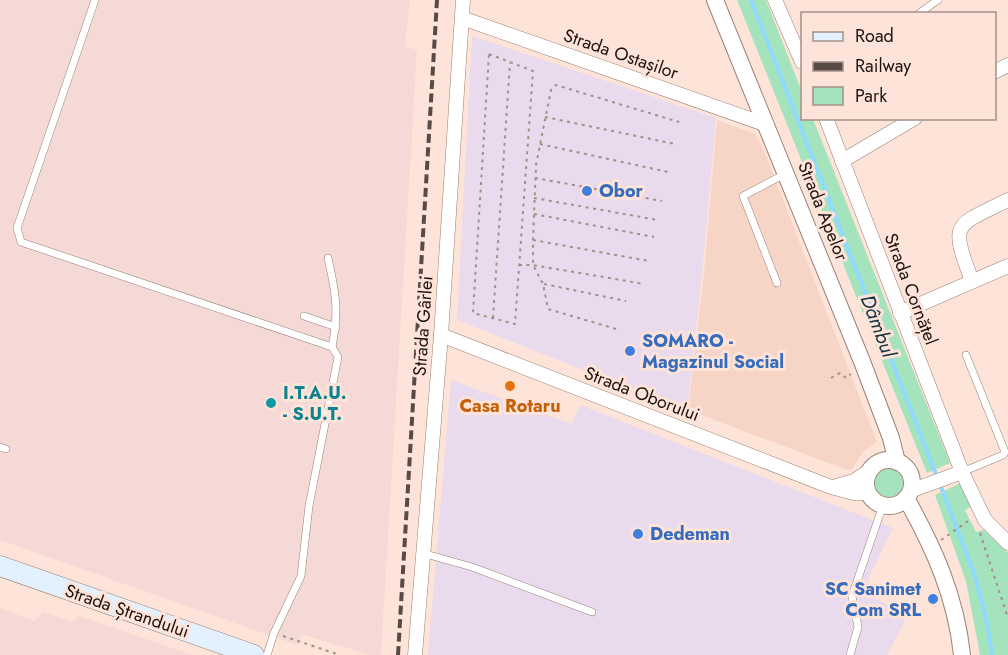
<svg xmlns="http://www.w3.org/2000/svg" width="1008" height="655" font-family="Jost,sans-serif">
<style>
.commercial{fill:#eadaed}
.industrial{fill:#f4d9d6}
.built{fill:#f7d5c6}
.green{fill:#a4e3bb}
.lines{fill:none;stroke-linecap:round;stroke-linejoin:round}
.stream{stroke:#90d9ff;stroke-width:4}
.service-casing{stroke:#998176;stroke-width:8}
.minor-casing{stroke:#998176;stroke-width:15}
.tertiary-casing{stroke:#998176;stroke-width:18}
.secondary-casing{stroke:#998176;stroke-width:21}
.path{stroke:#a39087;stroke-width:2;stroke-dasharray:3 4.5;stroke-linecap:butt}
.service{stroke:#fff;stroke-width:7}
.minor{stroke:#fff;stroke-width:14}
.tertiary{stroke:#fff;stroke-width:16}
.secondary{stroke:#e3f1fe;stroke-width:20}
.rail{stroke:#584b45;stroke-width:4;stroke-dasharray:9 4.5;stroke-linecap:butt}
.shop-dot{fill:#3f7fe0;stroke:#fee4d8;stroke-width:2}
.food-dot{fill:#e8710a;stroke:#fee4d8;stroke-width:2}
.culture-dot{fill:#0f9aa8;stroke:#fee4d8;stroke-width:2}
.labels{text-anchor:middle;dominant-baseline:central;stroke-width:6;stroke-linejoin:round;paint-order:stroke}
.street-label{font-size:18px;fill:#1c130f;stroke:#fee4d8}
.shop-label{font-size:18px;font-weight:bold;fill:#366cbe;stroke:#fee4d8;text-anchor:start}
.culture-label{font-size:18px;font-weight:bold;fill:#0d838f;stroke:#fee4d8;text-anchor:start}
.food-label{font-size:18px;font-weight:bold;fill:#c56008;stroke:#fee4d8}
.water-label{font-size:20px;font-style:italic;fill:#123443;stroke:#fee4d8}
</style>
<rect width="100%" height="100%" fill="#fee4d8"/>
<!-- commercial -->
<g class="commercial">
<polygon points="472,36 716,118 703,263 687,411 457,320"/>
<polygon points="451,380 572,424 580,405 893,528 862,592 908,615 887,655 428,655"/>
</g>
<!-- industrial -->
<g class="industrial">
<polygon points="0,0 410,0 405,46 417,50 381,655 370,655 301,634 297,645 0,540"/>
<polygon points="0,608 34,621 44,612 72,622 79,616 193,655 0,655"/>
</g>
<!-- built -->
<polygon class="built" points="717,120 755,134 763,148 877,442 863,452 852,469 847,470 688,410 705,263"/>
<!-- green -->
<g class="green">
<polygon points="737,0 766,0 802,92 802,118 813,119 950,463 927,473"/>
<circle cx="889" cy="483" r="14"/>
<polygon points="961,483 971,507 965,510 976,532 984,530 1008,553 1008,655 980,655 966,581 935,495"/>
</g>
<g class="lines">
<!-- stream -->
<g class="stream">
<polyline points="751,0 937,477"/>
<polyline points="940,484 974,573 986,617 992,655"/>
</g>
<!-- service casing -->
<g class="service-casing">
<g id="service">
<polyline points="95,0 17,228 21,242 332,347 338,357 309,506 301,576 274,633 267,655"/>
<polyline points="918,14 938,0"/>
<path d="M 328,258 C 336,294 339,310 332,347"/>
<polyline points="777,283 743,196 785,174"/>
<polyline points="304,316 336,327"/>
<polyline points="0,447 6,449"/>
<polyline points="962,472 1003,455 1005,452 966,355"/>
<polyline points="422,553 472,567 592,612"/>
<polyline points="850,655 858,627 852,596 883,505"/>
</g>
</g>
<!-- minor casing -->
<g class="minor-casing">
<g id="minor">
<polyline points="775,0 802,62"/>
<polyline points="462,18 767,125"/>
<polyline points="994,72 1008,65"/>
<polyline points="826,118 962,472 985,520 1008,543"/>
<polyline points="842,161 915,118"/>
<path d="M 972,281 C 950,222 953,227 1008,200"/>
<polyline points="900,313 1008,266"/>
<polyline points="441,335 831,487 854,493 868,493"/>
<polyline points="833,487 854,481 869,471"/>
<polyline points="910,491 962,472"/>
<polyline points="415,655 441,335 463,0"/>
</g>
</g>
<!-- tertiary casing -->
<g class="tertiary-casing">
<g id="tertiary">
<polyline points="715,0 863,364 891,438 897,462"/>
<circle cx="889" cy="483" r="23"/>
<path d="M 906,498 C 934,548 956,597 962,655"/>
</g>
</g>
<!-- secondary casing -->
<g class="secondary-casing">
<polyline id="secondary" points="0,566 254,655"/>
</g>
<!-- path -->
<g class="path">
<polygon points="489,54 533,71 515,324 473,313"/>
<polyline points="545,117 675,144"/>
<polyline points="540,144 668,172"/>
<polyline points="535,178 662,201"/>
<polyline points="534,198 658,220"/>
<polyline points="534,214 654,237"/>
<polyline points="533,240 649,261"/>
<polyline points="519,265 533,265 644,284"/>
<polyline points="544,284 626,301"/>
<polyline points="493,318 510,63"/>
<polyline points="616,329 548,309 543,284 533,265 533,240 536,165 551,90 556,85 679,122"/>
<polyline points="831,378 840,373 846,378 851,374"/>
<polyline points="980,533 1008,618"/>
<polyline points="941,540 971,519"/>
<polyline points="283,636 340,655"/>
</g>
<!-- service -->
<use href="#service" class="service"/>
<!-- minor -->
<use href="#minor" class="minor"/>
<!-- tertiary -->
<use href="#tertiary" class="tertiary"/>
<!-- secondary -->
<use href="#secondary" class="secondary"/>
<!-- rail -->
<polyline class="rail" points="398,655 437,0"/>
</g>
<!-- markers -->
<g class="shop-dot">
<circle cx="587" cy="191" r="6"/>
<circle cx="630" cy="351" r="6"/>
<circle cx="638" cy="534" r="6"/>
<circle cx="933" cy="599" r="6"/>
</g>
<circle class="food-dot" cx="510" cy="386" r="6"/>
<circle class="culture-dot" cx="271" cy="403" r="6"/>
<g class="labels">
<!-- street labels -->
<g class="street-label">
<text transform="translate(621 54) rotate(19)">Strada Ostașilor</text>
<text transform="translate(823 211) rotate(68)">Strada Apelor</text>
<text transform="translate(911 289) rotate(69)">Strada Cornățel</text>
<text transform="translate(423 326) rotate(-86)">Strada Gârlei</text>
<text transform="translate(642 394) rotate(21)">Strada Oborului</text>
<text transform="translate(127 611) rotate(19)">Strada Ștrandului</text>
</g>
<!-- shop labels -->
<g class="shop-label">
<text x="599" y="191">Obor</text>
<text x="642" y="341">SOMARO -<tspan x="642" dy="21">Magazinul Social</tspan></text>
<text x="650" y="534">Dedeman</text>
<text x="921" y="589" text-anchor="end">SC Sanimet<tspan x="921" dy="21">Com SRL</tspan></text>
</g>
<!-- culture labels -->
<g class="culture-label">
<text x="283" y="393">I.T.A.U.<tspan x="283" dy="21">- S.U.T.</tspan></text>
</g>
<!-- food labels -->
<g class="food-label">
<text x="510" y="406">Casa Rotaru</text>
</g>
<!-- water labels -->
<g class="water-label">
<text transform="translate(878 326) rotate(69)">Dâmbul</text>
</g>
</g>
<!-- legend -->
<rect x="801" y="12" width="195" height="108" fill="#fee4d8" stroke="#a49088" stroke-width="1.5"/>
<rect x="813" y="32" width="30" height="9" fill="#e3f1fe" stroke="#a49088" stroke-width="1.5"/>
<text x="855" y="42" font-size="18" fill="#1c130f">Road</text>
<rect x="813" y="62" width="30" height="9" fill="#584b45" stroke="#a49088" stroke-width="1.5"/>
<text x="855" y="72" font-size="18" fill="#1c130f">Railway</text>
<rect x="813" y="87" width="30" height="18" fill="#a4e3bb" stroke="#a49088" stroke-width="1.5"/>
<text x="855" y="102" font-size="18" fill="#1c130f">Park</text>
</svg>
